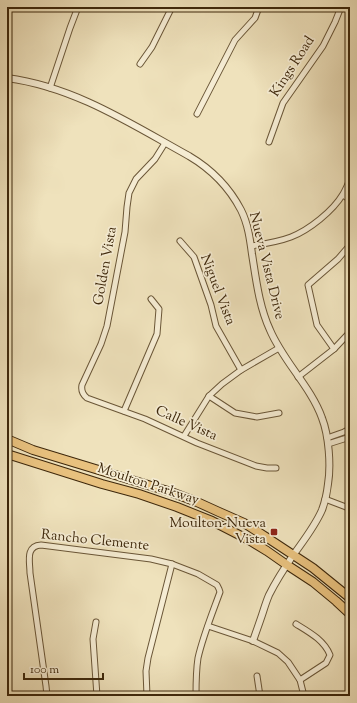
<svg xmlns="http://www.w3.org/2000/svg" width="357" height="703" font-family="'Sorts Mill Goudy',serif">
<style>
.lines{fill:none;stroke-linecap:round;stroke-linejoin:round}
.minor-casing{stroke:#6a5637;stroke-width:7}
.tertiary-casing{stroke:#6a5637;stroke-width:8}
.primary-casing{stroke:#3d270b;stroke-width:10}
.minor{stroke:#f5ecd3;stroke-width:5}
.tertiary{stroke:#f5ecd3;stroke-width:6}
.primary{stroke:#e8c17e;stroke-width:8}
.poi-dot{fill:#8f2418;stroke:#f5ecd3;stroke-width:1.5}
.labels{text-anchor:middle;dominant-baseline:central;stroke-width:3.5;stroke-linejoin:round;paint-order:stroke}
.street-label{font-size:14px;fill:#3d270b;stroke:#f5ecd3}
.poi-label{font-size:14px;fill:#3d270b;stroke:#f5ecd3;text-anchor:end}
</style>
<rect width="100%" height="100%" fill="#efe2bc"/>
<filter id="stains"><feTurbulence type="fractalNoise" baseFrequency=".005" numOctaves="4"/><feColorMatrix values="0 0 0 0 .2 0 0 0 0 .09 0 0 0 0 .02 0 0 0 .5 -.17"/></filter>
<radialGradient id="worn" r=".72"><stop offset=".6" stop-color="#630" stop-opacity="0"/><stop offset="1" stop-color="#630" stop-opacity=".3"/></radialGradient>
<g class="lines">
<!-- minor casing -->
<g class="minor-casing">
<g id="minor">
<polyline points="140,64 152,47 172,7"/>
<polyline points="50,88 70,28 78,7"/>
<polyline points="197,114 235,40 255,18 259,7"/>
<polyline points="269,142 283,103 323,46 335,22 341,7"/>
<path d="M 165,143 L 155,159 L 136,179 L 129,193 L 127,207 L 125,232 L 107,326 L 101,344 L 82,385 C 81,390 82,394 87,398 L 145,419 L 197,443 L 256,466 L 267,468 L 276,468"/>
<polyline points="343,195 350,200"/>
<polyline points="180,241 194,257 211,305 216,326 241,370"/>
<path d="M 251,246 C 264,244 278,242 291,237 C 309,230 333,211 343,194 C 346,189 348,184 350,179"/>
<polyline points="334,349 317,325 308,285 338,259 350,245"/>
<polyline points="298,377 334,349 350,332"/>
<polyline points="209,396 235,413 257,417 279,413"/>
<polyline points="124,411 157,334 159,309 151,299"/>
<polyline points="184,436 209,396 222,384 241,370 279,348"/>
<polyline points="327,438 344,432 350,429"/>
<polyline points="328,444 347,438 350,436"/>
<polyline points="325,499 346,507 350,509"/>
<polyline points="96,622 93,639 97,696"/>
<path d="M 296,624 C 309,632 324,640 330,655 L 326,663 L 300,680"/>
<polyline points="208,626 253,641 278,653 288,662 300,680 304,696"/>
<polyline points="257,676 260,696"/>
<path d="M 47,696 L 46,686 L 30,573 C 30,562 25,546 41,545 L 151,559 L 172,564 L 198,574 L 217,585 L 219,589 L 220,592 C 212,614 203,636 198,658 C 196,671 196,683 196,696"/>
<polyline points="147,696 146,671 148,658 172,564"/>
</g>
</g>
<!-- tertiary casing -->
<g class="tertiary-casing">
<path id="tertiary" d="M 7,78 C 75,87 131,124 189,156 C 211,169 229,187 241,210 C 248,224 250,239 252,254 C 256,279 259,306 270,330 C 283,361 311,387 322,418 C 329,436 331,466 328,484 C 327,493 325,502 322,510 C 315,526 304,540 294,554 C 285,567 276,581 269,595 C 266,602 264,609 262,615 C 259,624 256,632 253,641"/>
</g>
<!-- primary casing -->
<g class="primary-casing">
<g id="primary">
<polyline points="7,439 33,450 171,492 197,502 219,512 244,523 266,537 313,568 350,598"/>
<polyline points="7,454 102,484 139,494 177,507 212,521 249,540 267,551 287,565 313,582 336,601 350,614"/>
</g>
</g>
<!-- minor -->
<use href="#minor" class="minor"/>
<!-- tertiary -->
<use href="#tertiary" class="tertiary"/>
<!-- primary -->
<use href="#primary" class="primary"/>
</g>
<!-- markers -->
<rect class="poi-dot" x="270" y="528" width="8" height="8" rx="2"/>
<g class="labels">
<!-- street labels -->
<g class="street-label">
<text transform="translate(293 67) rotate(-57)">Kings Road</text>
<text transform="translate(106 266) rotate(-80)">Golden Vista</text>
<text transform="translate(266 266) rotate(76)">Nueva Vista Drive</text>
<text transform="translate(217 290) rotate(69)">Niguel Vista</text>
<text transform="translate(186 424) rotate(24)">Calle Vista</text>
<text transform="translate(148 485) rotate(18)">Moulton Parkway</text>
<text transform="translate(95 541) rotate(6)">Rancho Clemente</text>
</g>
<!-- poi labels -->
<g class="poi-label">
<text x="266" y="524">Moulton-Nueva<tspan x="266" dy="16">Vista</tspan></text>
</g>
</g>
<!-- margin -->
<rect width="357" height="703" fill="none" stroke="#efe2bc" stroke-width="24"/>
<rect x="8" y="8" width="341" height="687" fill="none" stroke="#3d270b" stroke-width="2"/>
<rect x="12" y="12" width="333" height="679" fill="none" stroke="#3d270b"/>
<!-- scale -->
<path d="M24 673v6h79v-6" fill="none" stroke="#3d270b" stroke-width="2"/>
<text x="30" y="673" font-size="12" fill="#3d270b" stroke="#f5ecd3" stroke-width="3" paint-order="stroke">100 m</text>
<rect width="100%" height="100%" filter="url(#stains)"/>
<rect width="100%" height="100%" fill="url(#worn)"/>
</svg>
